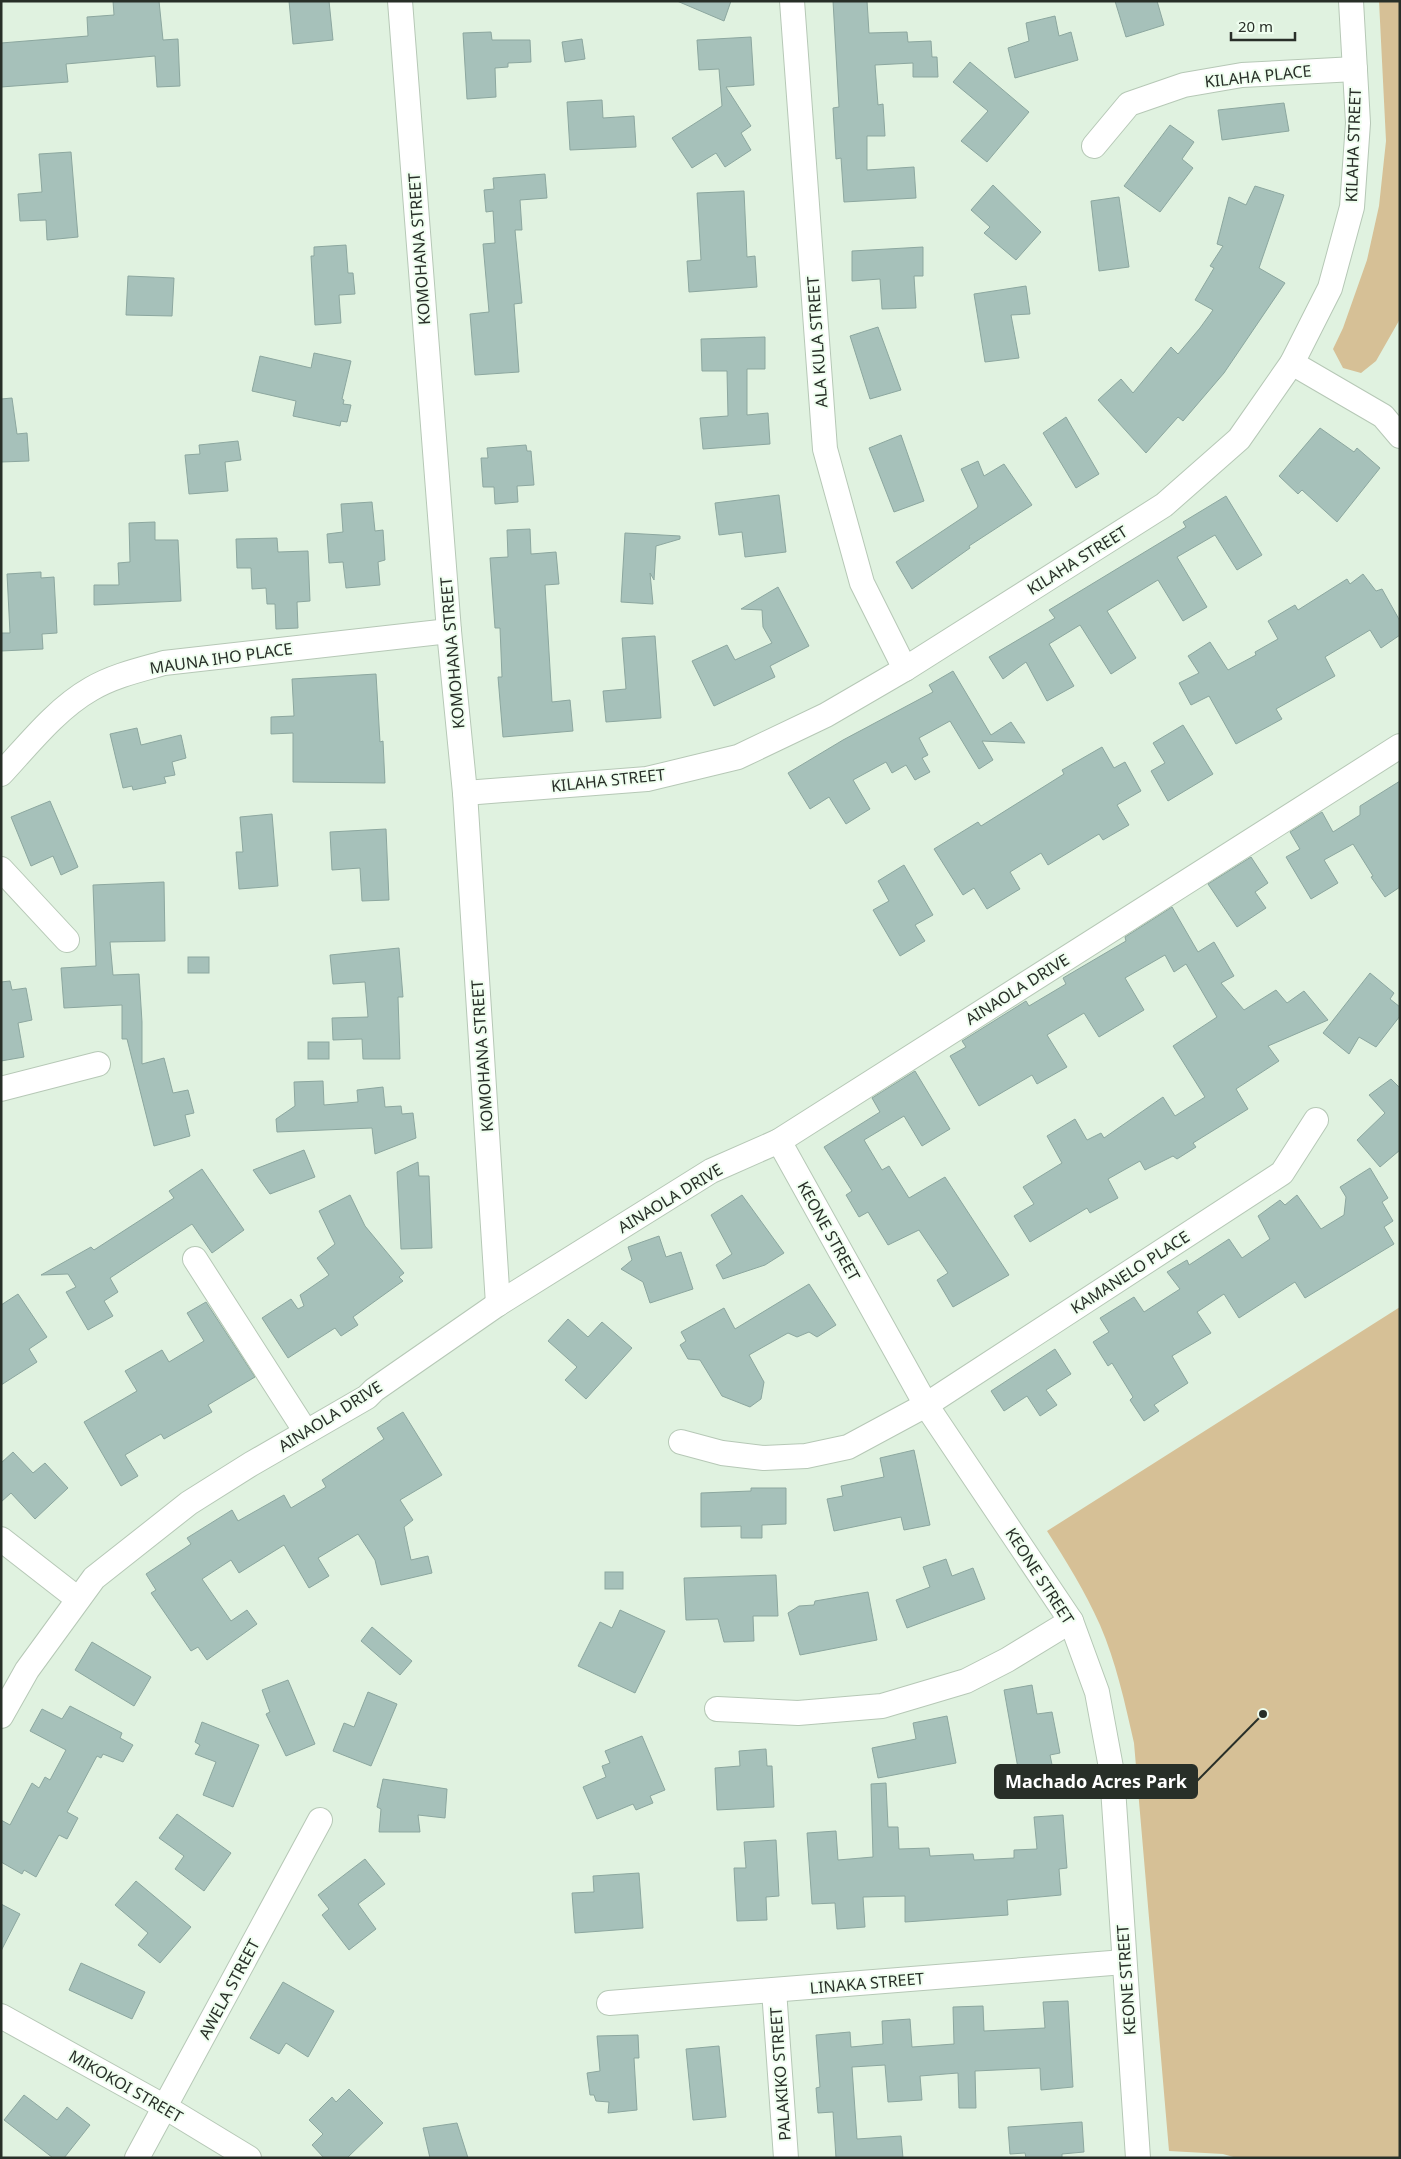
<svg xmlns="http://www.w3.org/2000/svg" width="1401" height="2159" font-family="'Noto Sans',sans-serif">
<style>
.green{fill:#d6c096}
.building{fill:#a6c1ba;stroke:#8ca79f}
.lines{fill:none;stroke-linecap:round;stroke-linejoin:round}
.minor-casing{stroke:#b6c8b6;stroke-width:26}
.minor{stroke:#fff;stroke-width:24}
.labels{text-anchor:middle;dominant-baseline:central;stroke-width:4;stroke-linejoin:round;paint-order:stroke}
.street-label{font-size:16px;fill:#282f28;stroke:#effeef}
.leader{fill:none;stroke:#282f28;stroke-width:2}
.callout-dot{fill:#282f28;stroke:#effeef;stroke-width:2}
.callout{fill:#282f28;stroke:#282f28;stroke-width:2}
.callout-label{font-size:18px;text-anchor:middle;font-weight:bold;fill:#fff}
</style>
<rect width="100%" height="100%" fill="#e0f2e0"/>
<!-- green -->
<g class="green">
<polygon points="1379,1 1400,1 1400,319 1376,361 1361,373 1343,368 1333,349 1343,328 1367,260 1379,206 1386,141"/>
<path d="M 1400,1307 L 1400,2158 L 1237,2158 L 1223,2154 L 1169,2151 L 1134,1743 C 1125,1703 1116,1662 1100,1625 C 1085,1591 1066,1561 1047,1531 Z"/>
</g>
<!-- building -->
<g class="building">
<polygon points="113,1 159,1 163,40 178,39 180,86 157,87 155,56 66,64 68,82 1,87 1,43 88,36 87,17 114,15"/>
<polygon points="289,1 329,1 333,40 293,44"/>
<polygon points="677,1 731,1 724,21"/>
<polygon points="833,1 867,1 869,33 907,32 908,42 931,41 932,57 937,57 938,77 913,77 913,63 875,65 878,105 883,104 885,136 867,136 867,170 914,167 916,198 844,202 841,158 836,159 833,108 839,107"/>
<polygon points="1115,1 1157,1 1164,25 1126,37"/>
<polygon points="1055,16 1059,36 1071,32 1078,60 1015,78 1008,48 1029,41 1026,23"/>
<polygon points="491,32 492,40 530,40 531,62 508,63 508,67 495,68 496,97 467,99 463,33"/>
<polygon points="751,37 754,85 726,87 751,126 741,133 751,150 725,167 716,153 692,168 672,138 722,106 719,69 699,70 697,40"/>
<polygon points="582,39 585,59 565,62 562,42"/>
<polygon points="970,62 1029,112 987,162 961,141 988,111 953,82"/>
<polygon points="602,100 603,118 634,116 636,147 570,150 567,102"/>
<polygon points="1284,103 1289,131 1222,140 1218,110"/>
<polygon points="1170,125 1194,142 1182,159 1193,168 1160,212 1124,186"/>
<polygon points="71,152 78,237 47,240 46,220 20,221 18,194 42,192 39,154"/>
<polygon points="545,174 547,198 520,200 522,230 515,230 522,303 514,304 519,372 475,375 470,314 489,312 483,244 495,243 493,211 486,212 484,190 494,189 493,178"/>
<polygon points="993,185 1041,232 1016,260 984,233 990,227 971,210"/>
<polygon points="1255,186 1284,195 1259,268 1285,283 1224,373 1183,421 1178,417 1146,453 1098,400 1121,379 1133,393 1171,347 1178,354 1200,328 1213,310 1195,300 1214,268 1210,266 1223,246 1217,244 1229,197 1246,205"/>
<polygon points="744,191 747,257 755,256 757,287 689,292 687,261 701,260 697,193"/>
<polygon points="1119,197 1129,267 1099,271 1091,201"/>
<polygon points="346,245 348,273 353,273 355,294 339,295 341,323 315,325 311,256 314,256 314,247"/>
<polygon points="923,247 923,276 914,276 916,308 882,309 880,279 852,281 852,251"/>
<polygon points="128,276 174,278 172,316 126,315"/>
<polygon points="1026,286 1030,314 1011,315 1019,358 985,362 974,294"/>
<polygon points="878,327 901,390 870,399 850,336"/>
<polygon points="765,337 765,369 747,369 747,415 768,413 770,444 703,449 700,418 728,416 727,371 702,371 701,339"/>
<polygon points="314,353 351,361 342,399 344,400 343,404 351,405 347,422 341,421 340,426 293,416 296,401 252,391 260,356 311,368"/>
<polygon points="12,398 17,434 27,433 29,461 1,462 1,399"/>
<polygon points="1066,417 1099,474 1076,488 1043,433"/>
<polygon points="1320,428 1354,452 1357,448 1380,468 1337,522 1302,490 1298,494 1279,476"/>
<polygon points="901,435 924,501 894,512 869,448"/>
<polygon points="238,441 241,460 225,462 228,491 189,494 185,455 200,454 199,445"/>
<polygon points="526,445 527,451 531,451 534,485 517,486 518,502 495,504 494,487 483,487 481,458 488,458 487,448"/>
<polygon points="978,461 984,476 1004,464 1032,505 969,546 970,548 912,589 896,562 977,508 978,506 961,469"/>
<polygon points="779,495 786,552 745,557 742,532 719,535 715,503"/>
<polygon points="1226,496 1262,555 1237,570 1215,535 1177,557 1207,607 1183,621 1158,580 1107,611 1136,658 1111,674 1080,625 1049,644 1074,686 1047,701 1026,662 1003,679 989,657 1055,618 1049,610 1186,527 1183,522"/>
<polygon points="372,502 375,531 383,530 385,560 378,562 380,585 346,588 343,562 329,563 327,534 343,532 341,504"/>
<polygon points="155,522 155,540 178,540 181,601 94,605 94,585 119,585 118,563 130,562 129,523"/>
<polygon points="530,529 531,554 556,552 559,584 545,585 552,702 570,700 573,731 503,737 498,677 502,677 500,628 495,628 490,558 508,557 507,530"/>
<polygon points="625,533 680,536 680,539 656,546 654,580 650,573 653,604 621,602"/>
<polygon points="277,538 278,552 308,551 310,601 297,602 298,628 276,629 275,604 267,604 266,588 252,589 251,568 237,568 236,539"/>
<polygon points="41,572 41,578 54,577 57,633 42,634 43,649 1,651 1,633 10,633 7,574"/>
<polygon points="1363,574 1376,591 1382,589 1400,621 1400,635 1381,648 1370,630 1325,657 1335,676 1276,709 1282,719 1236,744 1209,696 1191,705 1179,683 1199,673 1188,656 1210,642 1228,670 1256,655 1255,652 1278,639 1268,621 1295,605 1298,610 1347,579 1350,584"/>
<polygon points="778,587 809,646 770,666 775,677 714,706 692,661 727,645 735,660 772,643 763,627 762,610 741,609"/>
<polygon points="655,636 661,718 606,722 603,691 626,689 622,638"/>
<polygon points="953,671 991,735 1011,722 1025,743 982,741 993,760 979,769 950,721 919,738 928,755 922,758 930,772 915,780 906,765 892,773 886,762 853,780 870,809 846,824 829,797 810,809 788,773 843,740 933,692 929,685"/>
<polygon points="376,674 380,742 383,741 385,783 293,782 293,733 271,734 271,717 294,716 292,679"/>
<polygon points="1183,725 1213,774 1168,801 1151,771 1165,763 1153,743"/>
<polygon points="137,728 141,745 181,735 186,758 172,762 175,775 164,777 166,783 133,790 132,786 123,788 110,734"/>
<polygon points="1102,747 1114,768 1125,762 1141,791 1117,805 1129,825 1103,840 1099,834 1048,865 1041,853 1010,872 1020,889 987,909 974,888 963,895 934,849 978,822 981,826 1064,774 1062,770"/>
<polygon points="1400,781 1400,887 1385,897 1371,877 1373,876 1353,844 1324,860 1338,883 1311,899 1286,857 1300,849 1290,832 1322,812 1333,832 1360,815 1360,806"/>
<polygon points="50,801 78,867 61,875 53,856 31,866 11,817"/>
<polygon points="272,814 278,886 239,889 236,852 243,852 240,817"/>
<polygon points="386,829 389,900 362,901 360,868 332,870 330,832"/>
<polygon points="1251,857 1268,883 1255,892 1266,908 1237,927 1208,884"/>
<polygon points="904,865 933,915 915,925 925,941 900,956 873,910 889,901 878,881"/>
<polygon points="164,882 165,941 110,942 113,975 139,974 142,1022 142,1064 164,1058 173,1093 188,1090 194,1113 185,1115 190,1136 154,1146 127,1039 122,1039 122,1005 64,1008 61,968 96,966 93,885"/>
<polygon points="1172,907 1198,952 1214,942 1234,976 1221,983 1244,1010 1276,990 1287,1003 1304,991 1328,1020 1268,1046 1279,1061 1236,1089 1248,1109 1193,1143 1196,1147 1177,1159 1173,1156 1145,1170 1140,1161 1108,1179 1118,1198 1090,1213 1087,1208 1030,1242 1014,1216 1034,1204 1023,1187 1062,1163 1047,1136 1075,1119 1087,1140 1101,1133 1104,1138 1163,1097 1175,1116 1205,1097 1173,1046 1217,1017 1186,964 1174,972 1165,955 1125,978 1144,1010 1099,1037 1084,1013 1047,1035 1067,1067 1037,1084 1032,1075 979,1106 950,1056 966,1047 962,1041 1026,1001 1029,1006 1066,984 1063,978 1126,941 1125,937"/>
<polygon points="399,948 403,997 398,997 400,1059 363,1059 362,1039 333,1040 332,1018 368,1017 365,982 333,984 330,955"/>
<rect x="188" y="957" width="21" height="16"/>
<polygon points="1370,973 1394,993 1390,999 1400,1007 1400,1016 1376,1047 1359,1037 1349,1054 1323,1033"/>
<polygon points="10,981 12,990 26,988 32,1020 18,1023 24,1057 1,1061 1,982"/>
<rect x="308" y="1042" width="21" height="17"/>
<polygon points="915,1071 950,1129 922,1146 904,1116 864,1140 882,1170 889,1166 909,1198 945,1177 1009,1275 953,1307 937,1280 948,1273 919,1230 888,1245 868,1212 859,1217 846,1195 852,1191 824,1147 880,1112 872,1098"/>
<polygon points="1391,1079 1400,1088 1400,1150 1380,1167 1357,1140 1385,1113 1369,1095"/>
<polygon points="323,1081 324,1105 358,1102 357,1090 383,1087 385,1107 401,1106 402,1114 413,1113 416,1138 375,1154 372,1128 277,1132 276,1119 295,1106 294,1082"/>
<polygon points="304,1150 315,1177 270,1194 253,1170"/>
<polygon points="418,1162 419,1176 429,1176 432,1248 401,1249 397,1172"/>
<polygon points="1370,1168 1388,1198 1382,1202 1393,1221 1384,1227 1394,1244 1305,1298 1295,1282 1239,1318 1224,1294 1197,1312 1211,1333 1172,1356 1188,1383 1154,1405 1159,1411 1144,1421 1130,1400 1133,1397 1112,1363 1108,1366 1093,1342 1109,1332 1100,1318 1134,1297 1144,1312 1180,1289 1167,1272 1187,1260 1189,1265 1229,1239 1242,1258 1270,1239 1258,1216 1280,1200 1285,1205 1297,1195 1321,1229 1344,1215 1346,1197 1340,1187"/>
<polygon points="202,1169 244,1230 212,1253 192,1224 110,1278 118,1292 104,1301 113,1316 88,1330 66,1292 76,1287 68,1274 41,1275 91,1247 94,1250 142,1219 174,1198 169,1191"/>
<polygon points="350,1195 365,1226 404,1273 399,1277 403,1281 353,1317 358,1325 341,1336 335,1328 288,1358 262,1318 291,1299 298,1309 304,1306 300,1295 329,1275 317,1258 335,1244 319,1211"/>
<polygon points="742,1195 784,1253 765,1265 723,1279 716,1265 732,1254 711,1215"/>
<polygon points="659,1236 666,1257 681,1252 693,1289 650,1303 643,1282 621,1269 632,1260 628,1247"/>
<polygon points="809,1284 836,1325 817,1337 809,1332 797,1337 788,1333 749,1355 764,1382 761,1399 750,1407 722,1396 700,1360 688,1359 680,1345 686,1341 681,1332 724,1308 735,1329"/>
<polygon points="18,1294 47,1337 29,1349 37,1362 1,1385 1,1305"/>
<polygon points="206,1302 255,1377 208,1405 212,1412 164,1439 161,1434 125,1455 138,1476 121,1486 84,1422 137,1391 125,1371 162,1350 169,1362 204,1341 187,1313"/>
<polygon points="568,1319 588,1337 602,1322 632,1348 586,1399 565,1380 577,1367 548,1341"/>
<polygon points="1055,1349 1071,1374 1046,1390 1057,1405 1040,1416 1027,1396 1004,1411 991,1391"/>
<polygon points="403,1412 442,1475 400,1500 413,1520 404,1527 411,1560 428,1556 432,1573 381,1585 375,1560 358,1534 318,1558 329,1576 309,1588 284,1545 239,1573 231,1560 202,1579 231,1621 247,1610 257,1624 207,1660 198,1647 191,1651 151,1593 156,1590 146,1574 191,1544 187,1538 232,1510 238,1521 284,1495 291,1508 326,1487 322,1480 384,1439 377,1428"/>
<polygon points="914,1450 930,1525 904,1530 901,1517 834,1531 827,1499 843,1496 841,1486 884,1477 880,1458"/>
<polygon points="13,1452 33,1473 45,1463 68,1488 35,1519 11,1493 1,1502 1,1463"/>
<polygon points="751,1488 786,1488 786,1524 762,1525 762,1538 741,1538 741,1526 701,1527 701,1493 751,1491"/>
<polygon points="946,1559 952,1576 973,1568 985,1599 907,1628 896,1600 930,1587 923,1567"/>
<rect x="605" y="1572" width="18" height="17"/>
<polygon points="776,1575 778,1616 753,1616 754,1641 724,1642 718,1619 686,1620 684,1578"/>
<polygon points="868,1592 877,1640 800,1655 788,1613 799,1606 814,1605 815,1601"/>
<polygon points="620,1610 665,1631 635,1693 578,1666 600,1622 612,1628"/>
<polygon points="372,1627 412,1661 400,1675 361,1641"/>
<polygon points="92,1642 151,1677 134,1706 75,1670"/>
<polygon points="288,1680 315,1744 286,1756 266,1714 270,1712 262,1690"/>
<polygon points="1032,1685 1037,1714 1052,1712 1060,1753 1050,1755 1055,1779 1021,1785 1004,1690"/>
<polygon points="368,1692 397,1704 371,1766 333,1751 344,1723 354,1727"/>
<polygon points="70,1706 122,1733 120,1738 133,1745 123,1762 103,1754 101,1758 97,1756 67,1812 78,1818 67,1839 59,1835 36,1877 24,1870 22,1874 1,1862 1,1820 10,1825 32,1783 39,1788 45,1777 50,1780 66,1750 30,1731 42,1709 62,1719"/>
<polygon points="947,1716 956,1763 878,1778 872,1748 916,1739 913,1723"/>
<polygon points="202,1722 259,1745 233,1807 203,1795 216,1762 195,1754 200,1745 195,1742"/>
<polygon points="642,1736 665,1790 650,1796 653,1803 636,1810 633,1804 597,1819 583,1787 606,1777 602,1766 610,1763 605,1751"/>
<polygon points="766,1749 767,1766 772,1766 774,1807 717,1810 715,1768 740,1766 739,1751"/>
<polygon points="383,1779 447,1789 445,1818 418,1815 420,1832 379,1832 381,1809 377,1807"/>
<polygon points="886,1783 888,1827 898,1827 899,1849 929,1848 930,1856 973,1854 974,1860 1014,1858 1014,1850 1037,1849 1034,1817 1063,1815 1067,1868 1059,1869 1061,1895 1007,1900 1008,1915 905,1922 905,1896 863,1897 865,1927 837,1929 835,1903 812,1904 807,1833 836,1831 838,1860 873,1857 871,1784"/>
<polygon points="177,1814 231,1853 204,1891 175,1869 184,1856 159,1838"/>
<polygon points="776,1840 779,1896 766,1897 767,1920 737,1921 734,1868 746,1868 744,1842"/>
<polygon points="365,1859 385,1884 358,1904 376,1929 349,1950 322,1915 329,1909 318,1895"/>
<polygon points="639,1873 643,1928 575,1933 572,1893 594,1892 593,1876"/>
<polygon points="136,1881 191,1927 160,1963 138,1945 148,1933 115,1905"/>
<polygon points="1,1904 20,1914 1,1951"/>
<polygon points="81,1963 145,1992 132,2019 69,1990"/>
<polygon points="283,1982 334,2011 308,2057 286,2043 279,2054 250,2038"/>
<polygon points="1068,2001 1073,2087 1041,2090 1040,2068 975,2071 976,2108 959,2108 958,2073 920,2076 922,2100 888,2102 885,2065 852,2067 857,2139 901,2136 903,2158 836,2158 833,2112 818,2113 816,2088 820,2087 816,2035 850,2032 851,2047 883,2044 882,2021 910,2019 912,2047 954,2044 953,2007 983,2006 984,2031 1045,2028 1043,2002"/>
<polygon points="638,2035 639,2058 634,2058 637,2110 608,2113 609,2102 596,2101 594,2095 590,2095 587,2073 600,2071 597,2036"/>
<polygon points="719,2046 726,2117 693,2120 686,2049"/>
<polygon points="349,2089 383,2123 347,2158 324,2158 312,2145 323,2134 309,2120 332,2097 336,2102"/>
<polygon points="24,2095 57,2120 67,2107 90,2125 64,2158 53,2158 4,2120"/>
<polygon points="1082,2122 1084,2152 1062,2154 1062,2158 1026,2158 1025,2153 1010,2154 1008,2127"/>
<polygon points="457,2123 468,2158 430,2158 423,2128"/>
</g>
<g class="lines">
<!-- minor casing -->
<g class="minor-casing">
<g id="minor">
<polyline points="400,1 449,631 465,793 498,1304"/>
<polyline points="792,1 825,449 862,583 905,669"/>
<polyline points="1094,146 1129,104 1184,85 1242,75 1355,69"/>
<polyline points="1292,363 1383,416 1400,436"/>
<path d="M 1,774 C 28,745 56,709 91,689 C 113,676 139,670 164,663 L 449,631"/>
<polyline points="465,793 647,779 738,757 826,715 905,669 1164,505 1239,439 1292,363 1330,288 1352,207 1358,123 1351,1"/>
<polyline points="1,869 67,940"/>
<polyline points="1,1089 98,1064"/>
<polyline points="779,1141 926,1405 1071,1621 1097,1692 1112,1773 1138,2158"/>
<polyline points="195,1259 306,1432"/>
<polyline points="681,1442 722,1453 764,1458 806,1456 848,1447 926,1405 1282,1173 1316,1120"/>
<polyline points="1,1539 78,1599"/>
<polyline points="717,1709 798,1713 882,1706 966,1681 1007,1660 1071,1621"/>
<polyline points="1,1716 27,1670 94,1578 189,1503 251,1464 367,1397 374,1390 498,1304 711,1171 779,1141 1400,746"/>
<polyline points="774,1990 786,2158"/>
<polyline points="609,2003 1124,1962"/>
<polyline points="1,2016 165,2107 249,2158"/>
<polyline points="137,2158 320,1820"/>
</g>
</g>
<!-- minor -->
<use href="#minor" class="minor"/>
</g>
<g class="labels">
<!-- street labels -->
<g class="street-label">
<text transform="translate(1258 76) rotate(-6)">KILAHA PLACE</text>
<text transform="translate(1353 145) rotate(-88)">KILAHA STREET</text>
<text transform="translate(419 249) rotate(-94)">KOMOHANA STREET</text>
<text transform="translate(817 342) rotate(-94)">ALA KULA STREET</text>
<text transform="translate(1077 560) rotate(-32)">KILAHA STREET</text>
<text transform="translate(452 653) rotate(-95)">KOMOHANA STREET</text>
<text transform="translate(221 658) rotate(-8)">MAUNA IHO PLACE</text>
<text transform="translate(608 780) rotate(-6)">KILAHA STREET</text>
<text transform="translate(1017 989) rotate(-32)">AINAOLA DRIVE</text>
<text transform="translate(482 1056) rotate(-94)">KOMOHANA STREET</text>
<text transform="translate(670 1198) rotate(-31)">AINAOLA DRIVE</text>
<text transform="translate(829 1231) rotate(61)">KEONE STREET</text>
<text transform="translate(1130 1272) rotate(-33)">KAMANELO PLACE</text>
<text transform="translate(330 1416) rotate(-32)">AINAOLA DRIVE</text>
<text transform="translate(1040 1576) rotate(57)">KEONE STREET</text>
<text transform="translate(1126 1980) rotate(-94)">KEONE STREET</text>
<text transform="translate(867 1983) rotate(-5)">LINAKA STREET</text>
<text transform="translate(229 1989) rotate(-62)">AWELA STREET</text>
<text transform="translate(780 2074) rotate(-94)">PALAKIKO STREET</text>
<text transform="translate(126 2086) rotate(30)">MIKOKOI STREET</text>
</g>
</g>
<!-- callouts -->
<path class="leader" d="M1263 1714L1197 1781"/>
<circle class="callout-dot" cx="1263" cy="1714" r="5"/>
<rect class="callout" x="995" y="1765" width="202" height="33" rx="5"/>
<g class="callout-label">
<text x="1096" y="1788">Machado Acres Park</text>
</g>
<!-- border -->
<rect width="1401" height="2159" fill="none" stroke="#282f28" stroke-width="5"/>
<!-- scale -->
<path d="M1231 32v8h64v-8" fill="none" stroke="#282f28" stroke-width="2.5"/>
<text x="1238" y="32" font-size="15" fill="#282f28" stroke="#effeef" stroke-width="4" paint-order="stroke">20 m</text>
</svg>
